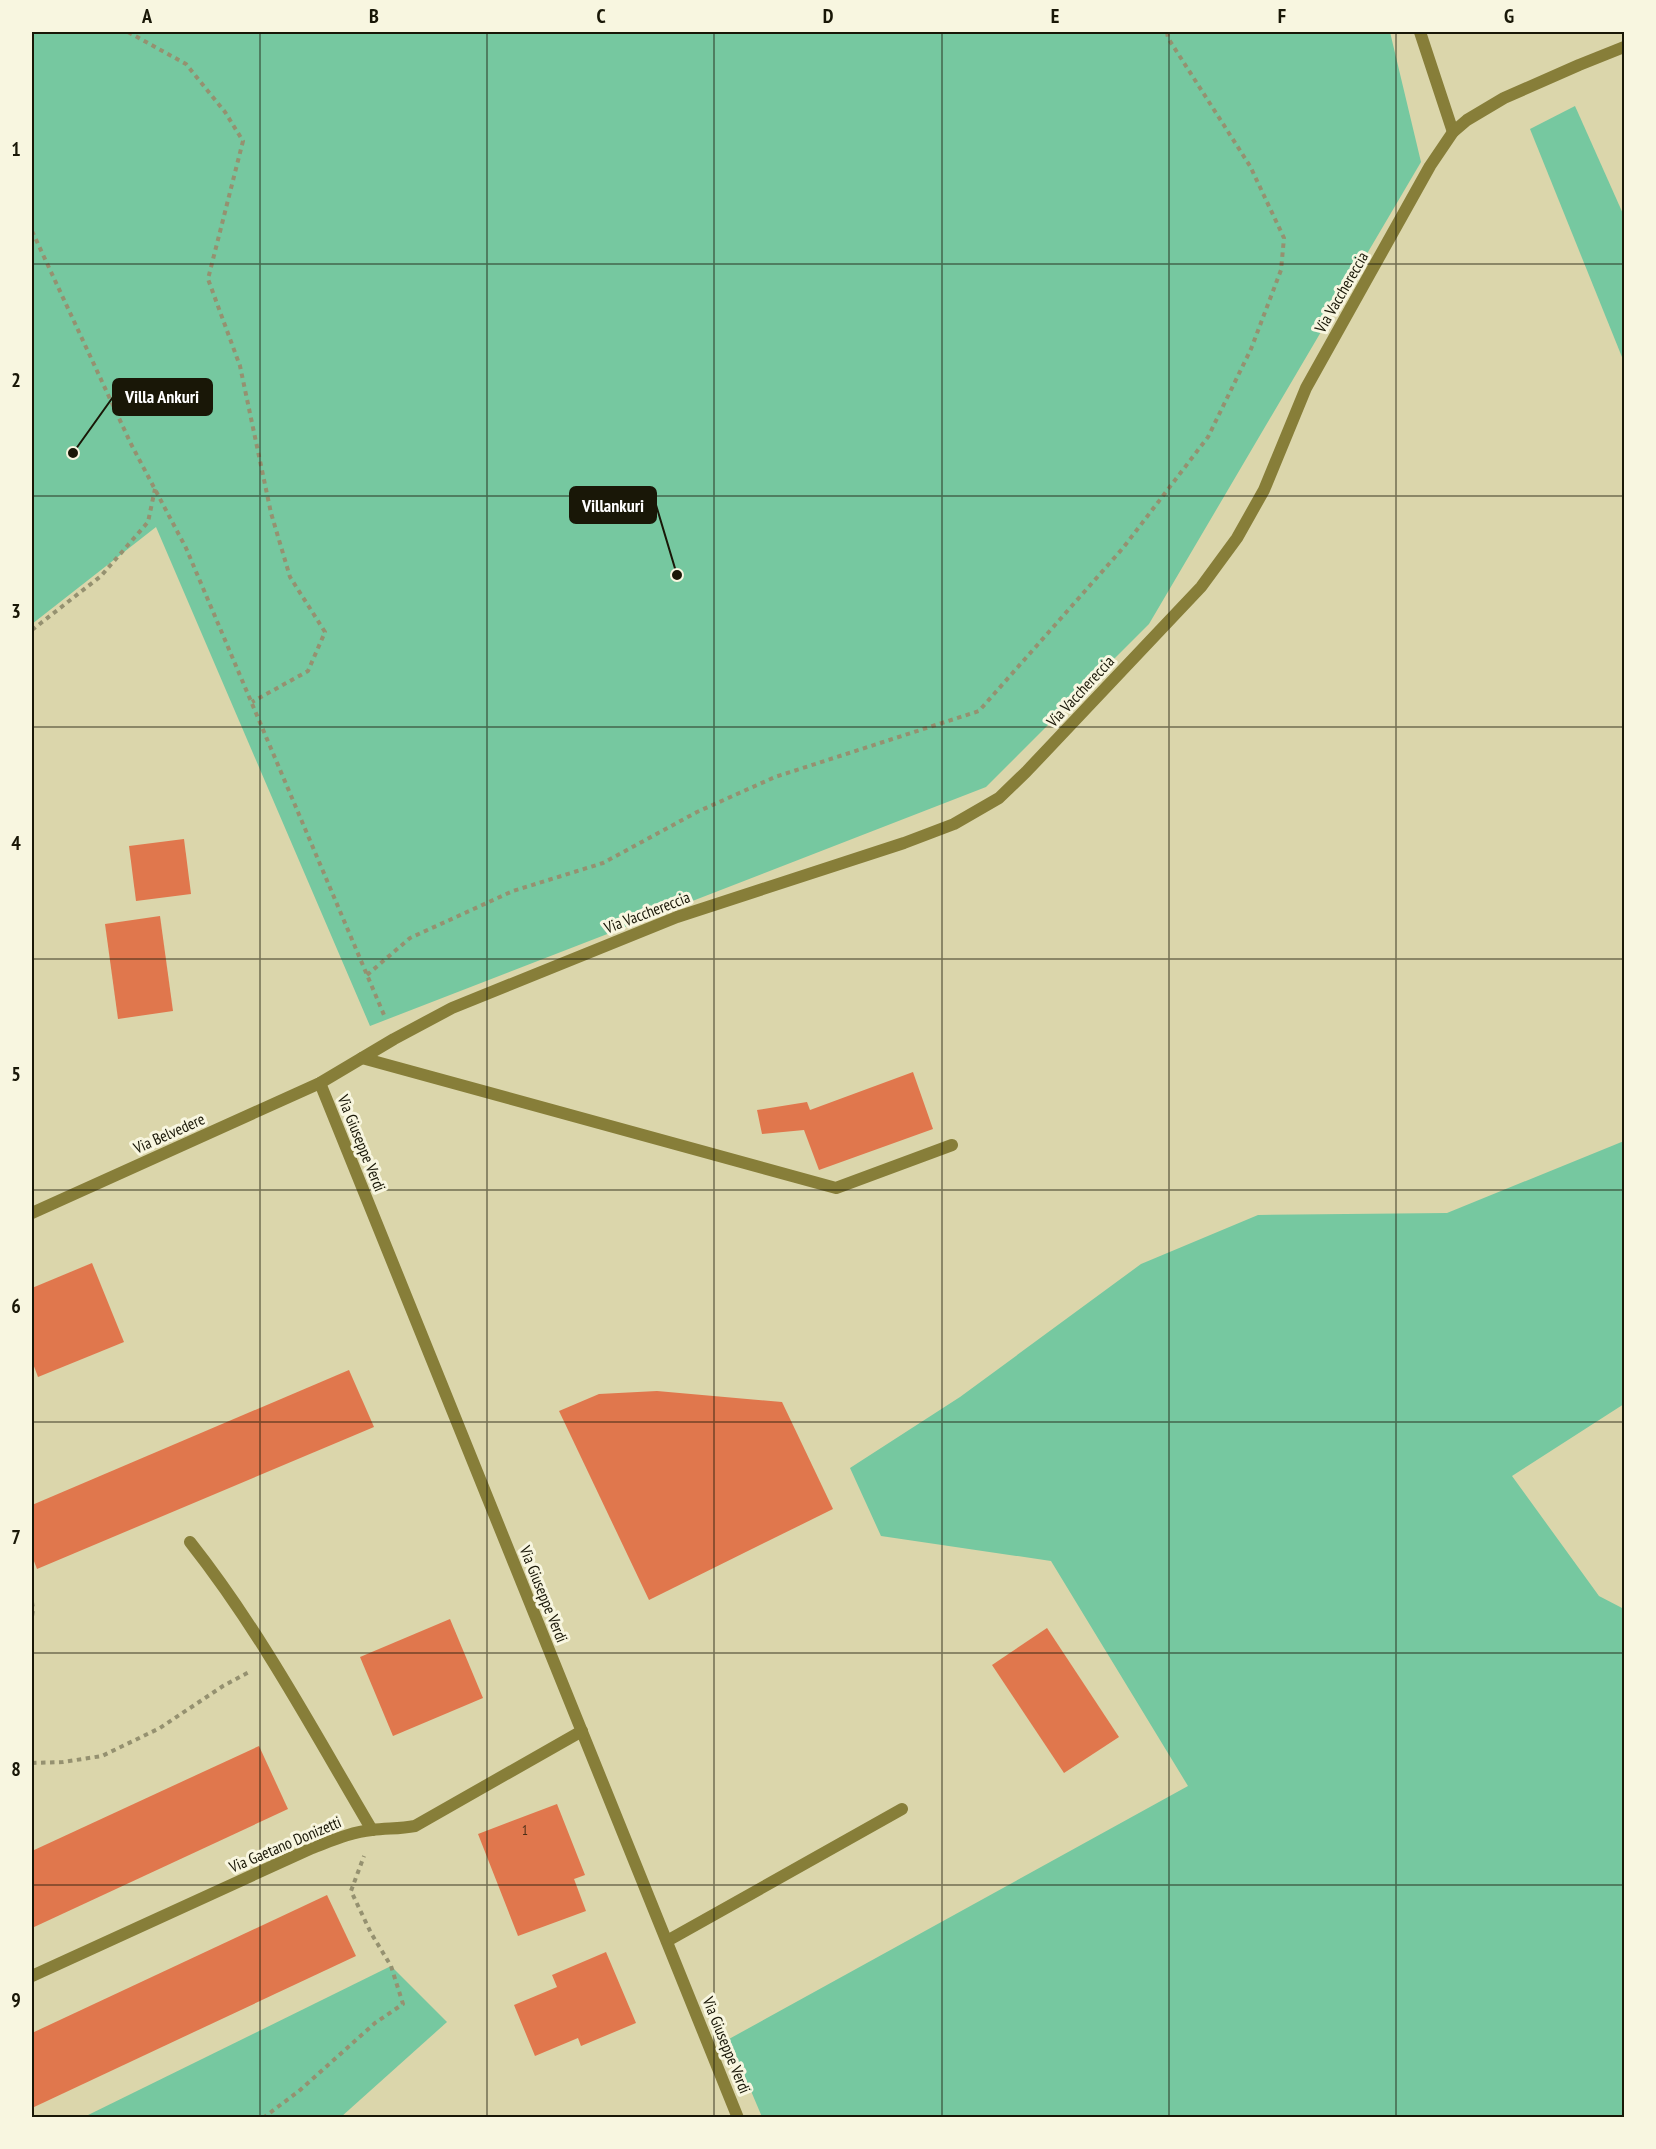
<svg xmlns="http://www.w3.org/2000/svg" width="1656" height="2149" font-family="'PT Sans Narrow',sans-serif">
<style>
.green{fill:#76c8a0}
.building{fill:#e0774d}
.lines{fill:none;stroke-linecap:round;stroke-linejoin:round}
.path{stroke:#959170;stroke-width:4;stroke-dasharray:4.5 4.5;stroke-linecap:butt}
.lane{stroke:#877e39;stroke-width:12}
.street{stroke:#877e39;stroke-width:12}
.grid{fill:none;stroke:#191707;stroke-width:1.5;stroke-opacity:0.55}
.labels{text-anchor:middle;dominant-baseline:central;stroke-width:6;stroke-linejoin:round;paint-order:stroke}
.number-label{font-size:14px;fill:#4b2f18}
.street-label{font-size:16px;fill:#191707;stroke:#f8f6e0}
.leader{fill:none;stroke:#191707;stroke-width:2}
.callout-dot{fill:#191707;stroke:#f8f6e0;stroke-width:2}
.callout{fill:#191707;stroke:#191707;stroke-width:2}
.callout-label{font-size:18px;text-anchor:middle;font-weight:bold;fill:#fff}
.neatline{fill:none;stroke:#191707;stroke-width:2}
.grid-label{font-size:20px;text-anchor:middle;font-weight:bold;fill:#191707}
</style>
<rect width="100%" height="100%" fill="#dbd6ab"/>
<!-- green -->
<g class="green">
<polygon points="32,32 1390,32 1421,162 1149,624 986,787 370,1026 156,527 32,624"/>
<polygon points="1575,106 1624,216 1624,362 1530,129"/>
<polygon points="1624,1141 1624,1404 1512,1476 1599,1596 1624,1609 1624,2117 762,2117 729,2039 1188,1786 1051,1561 881,1536 850,1468 960,1397 1141,1264 1258,1215 1447,1213"/>
<polygon points="391,1966 447,2022 341,2117 84,2117"/>
</g>
<!-- building -->
<g class="building">
<polygon points="184,839 191,894 136,901 129,846"/>
<polygon points="160,916 173,1011 118,1019 105,924"/>
<polygon points="913,1072 933,1129 819,1170 804,1130 762,1134 757,1110 807,1102 810,1110"/>
<polygon points="92,1263 124,1342 38,1377 32,1361 32,1288"/>
<polygon points="349,1370 374,1427 37,1569 32,1556 32,1505"/>
<polygon points="657,1391 782,1402 833,1509 649,1600 559,1411 599,1394"/>
<polygon points="450,1619 483,1698 393,1736 360,1657"/>
<polygon points="1047,1628 1119,1737 1064,1773 992,1665"/>
<polygon points="259,1746 288,1809 32,1928 32,1851"/>
<polygon points="557,1804 585,1875 574,1879 586,1911 518,1936 478,1834"/>
<polygon points="327,1895 356,1956 32,2108 32,2033"/>
<polygon points="606,1952 636,2023 581,2046 578,2038 535,2056 514,2005 557,1987 552,1975"/>
</g>
<g class="lines">
<!-- path -->
<g class="path">
<polyline points="128,32 186,64 225,112 243,141 208,279 240,366 271,513 290,577 325,632 308,671 252,702"/>
<polyline points="32,231 131,444 186,548 384,1015"/>
<polyline points="32,630 101,576 148,522 155,489"/>
<polyline points="367,975 410,938 513,891 603,863 697,812 775,777 979,711 1123,548 1208,437 1251,349 1281,270 1284,238 1250,166 1168,38 1167,32"/>
<polyline points="32,1602 33,1609 32,1617"/>
<polyline points="32,1763 63,1762 102,1756 160,1728 223,1686 251,1671"/>
<polyline points="263,2118 299,2091 375,2023 403,2004 391,1966 371,1933 351,1891 364,1856"/>
</g>
<!-- lane -->
<g class="lane">
<polyline points="362,1058 836,1188 952,1145"/>
<polyline points="667,1941 902,1809"/>
</g>
<!-- street -->
<g class="street">
<polyline points="1420,32 1453,132"/>
<polyline points="320,1083 738,2118"/>
<polyline points="32,1213 320,1083 394,1039 452,1008 677,917 904,843 954,824 999,798 1026,772 1201,587 1237,538 1264,490 1306,388 1430,166 1453,132 1467,120 1504,98 1579,65 1624,47"/>
<path d="M 190,1542 C 261,1632 314,1732 372,1830"/>
<path d="M 32,1976 L 312,1848 C 331,1841 351,1832 372,1830 C 387,1828 399,1829 415,1826 L 582,1731"/>
</g>
</g>
<!-- grid -->
<path class="grid" d="M 260,32 L 260,2118M 487,32 L 487,2118M 714,32 L 714,2118M 942,32 L 942,2118M 1169,32 L 1169,2118M 1396,32 L 1396,2118M 32,264 L 1624,264M 32,496 L 1624,496M 32,727 L 1624,727M 32,959 L 1624,959M 32,1190 L 1624,1190M 32,1422 L 1624,1422M 32,1653 L 1624,1653M 32,1885 L 1624,1885"/>
<g class="labels">
<!-- number labels -->
<g class="number-label">
<text x="525" y="1830">1</text>
</g>
<!-- street labels -->
<g class="street-label">
<text transform="translate(1341 292) rotate(-60)">Via Vacchereccia</text>
<text transform="translate(1080 691) rotate(-47)">Via Vacchereccia</text>
<text transform="translate(647 912) rotate(-21)">Via Vacchereccia</text>
<text transform="translate(169 1133) rotate(-24)">Via Belvedere</text>
<text transform="translate(362 1143) rotate(68)">Via Giuseppe Verdi</text>
<text transform="translate(544 1594) rotate(68)">Via Giuseppe Verdi</text>
<text transform="translate(285 1844) rotate(-23)">Via Gaetano Donizetti</text>
<text transform="translate(727 2045) rotate(68)">Via Giuseppe Verdi</text>
</g>
</g>
<!-- callouts -->
<path class="leader" d="M73 453L113 397M677 575L656 505"/>
<g class="callout-dot">
<circle cx="73" cy="453" r="6"/>
<circle cx="677" cy="575" r="6"/>
</g>
<g class="callout">
<rect x="113" y="379" width="99" height="36" rx="6"/>
<rect x="570" y="487" width="86" height="36" rx="6"/>
</g>
<g class="callout-label">
<text x="162" y="403">Villa Ankuri</text>
<text x="613" y="512">Villankuri</text>
</g>
<!-- border -->
<rect width="1656" height="2149" fill="none" stroke="#f8f6e0" stroke-width="66"/>
<rect x="33" y="33" width="1590" height="2083" class="neatline"/>
<g class="grid-label">
<text x="147" y="23">A</text>
<text x="374" y="23">B</text>
<text x="601" y="23">C</text>
<text x="828" y="23">D</text>
<text x="1055" y="23">E</text>
<text x="1282" y="23">F</text>
<text x="1509" y="23">G</text>
<text x="16" y="156">1</text>
<text x="16" y="387">2</text>
<text x="16" y="618">3</text>
<text x="16" y="850">4</text>
<text x="16" y="1081">5</text>
<text x="16" y="1313">6</text>
<text x="16" y="1544">7</text>
<text x="16" y="1776">8</text>
<text x="16" y="2007">9</text>
</g>
</svg>
